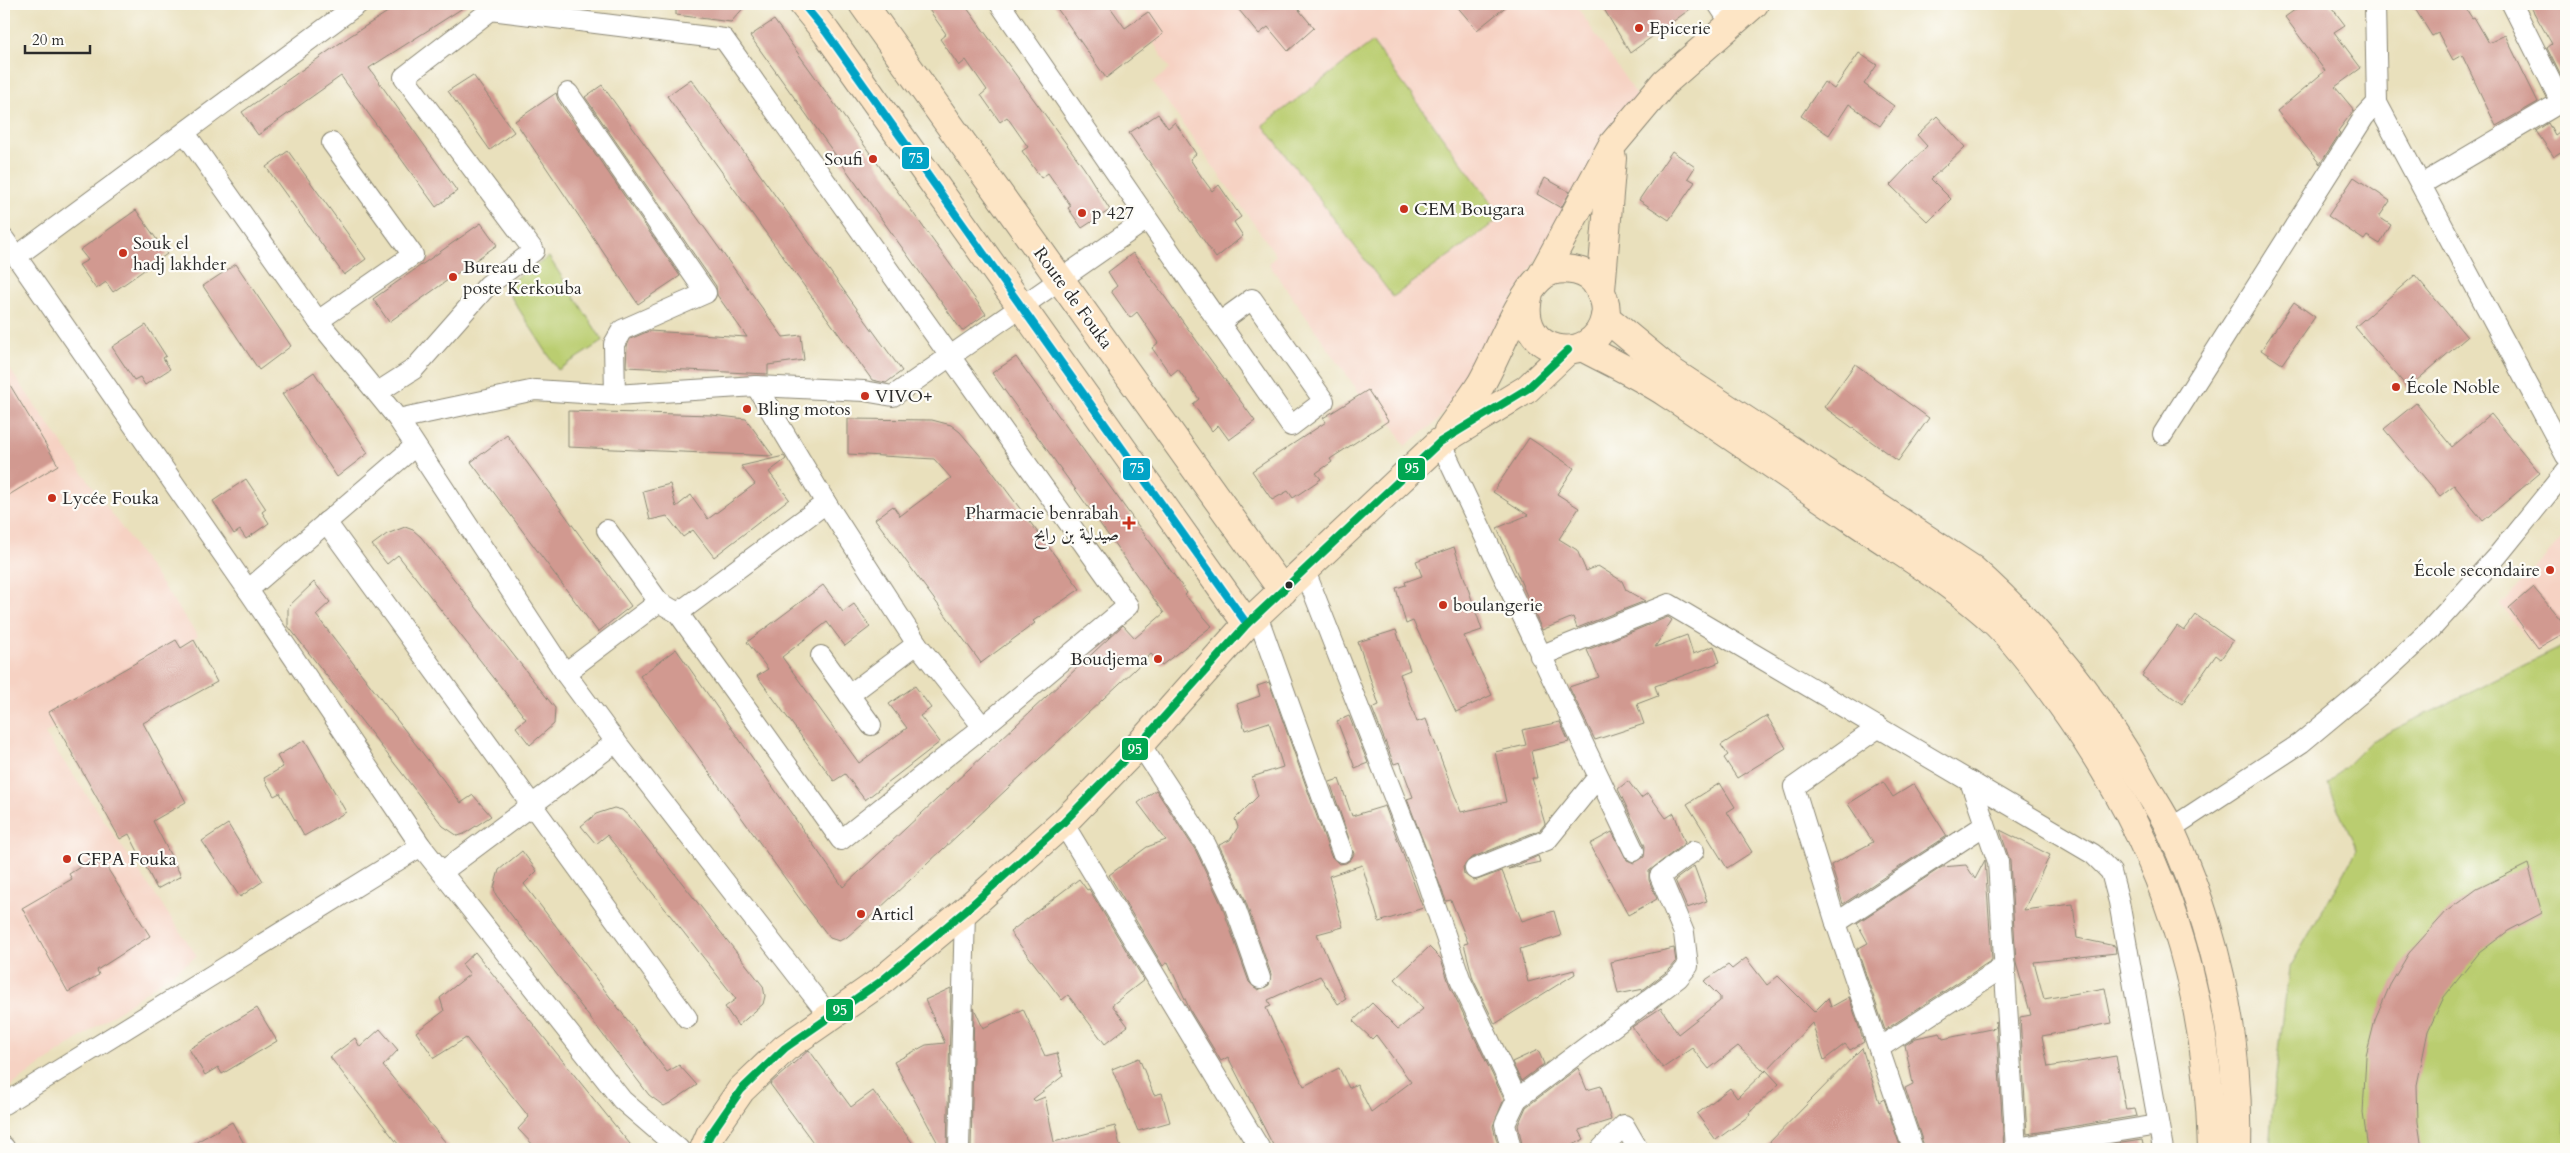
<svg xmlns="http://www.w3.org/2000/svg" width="2570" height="1153" font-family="Cardo,Amiri,serif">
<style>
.built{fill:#f6d2c3}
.grass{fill:#bacd70;stroke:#727c4e}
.building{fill:#d19990}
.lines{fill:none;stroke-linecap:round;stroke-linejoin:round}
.minor-casing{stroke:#8a8674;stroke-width:22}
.secondary-casing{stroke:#8a8674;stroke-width:30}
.minor{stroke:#fff;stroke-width:20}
.secondary{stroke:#fde5c5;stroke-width:28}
.bus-1-casing{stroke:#fdfcf7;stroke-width:11}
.bus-2-casing{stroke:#fdfcf7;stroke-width:11}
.bus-1{stroke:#02a3c6;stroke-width:8}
.bus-2{stroke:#00a651;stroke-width:8}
.poi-dot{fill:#c8321e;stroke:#fdfcf7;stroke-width:2}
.bus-dot{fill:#2b2b2b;stroke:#fdfcf7;stroke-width:2}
.labels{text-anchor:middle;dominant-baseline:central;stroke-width:4.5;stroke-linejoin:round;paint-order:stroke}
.poi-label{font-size:18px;fill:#2b2b2b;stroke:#fdfcf7;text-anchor:start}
.street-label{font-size:18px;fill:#2b2b2b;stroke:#fdfcf7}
.line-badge{stroke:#fdfcf7;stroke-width:2}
.badge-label{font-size:14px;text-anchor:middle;font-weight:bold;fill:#fff}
</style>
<rect width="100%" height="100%" fill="#fdfcf7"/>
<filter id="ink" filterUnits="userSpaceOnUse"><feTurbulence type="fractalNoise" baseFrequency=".02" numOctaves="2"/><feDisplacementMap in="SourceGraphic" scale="10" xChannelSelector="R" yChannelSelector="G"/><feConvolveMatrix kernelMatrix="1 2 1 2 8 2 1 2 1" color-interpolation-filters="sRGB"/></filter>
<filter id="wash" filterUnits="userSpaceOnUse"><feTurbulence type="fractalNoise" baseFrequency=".0096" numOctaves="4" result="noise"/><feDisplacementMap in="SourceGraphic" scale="20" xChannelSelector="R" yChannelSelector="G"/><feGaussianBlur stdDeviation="1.12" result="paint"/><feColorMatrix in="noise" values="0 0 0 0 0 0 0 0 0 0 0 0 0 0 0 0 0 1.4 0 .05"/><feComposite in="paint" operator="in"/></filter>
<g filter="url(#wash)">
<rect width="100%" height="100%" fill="#e9e0bc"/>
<!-- built -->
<g class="built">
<polygon points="1129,4 1575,4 1640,100 1549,239 1453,399 1436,422 1405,446 1377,398 1365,401 1269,264 1276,255 1153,82 1170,69"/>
<polygon points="4,361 198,636 45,734 197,956 4,1091"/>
<polygon points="2566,534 2566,636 2536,652 2501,605"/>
</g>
<!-- grass -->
<g class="grass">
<polygon points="1372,42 1502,217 1393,297 1263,125"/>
<polygon points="549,257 603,341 558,370 504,286"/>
<polygon points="2566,645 2566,1149 2270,1149 2275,1083 2289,969 2357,850 2328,784 2371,741"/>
</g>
<g id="blocks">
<!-- building -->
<g class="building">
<polygon points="400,4 469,4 369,68 457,191 436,207 341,76 258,135 242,112 350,36"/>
<polygon points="676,4 747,4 731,22 676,15"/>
<polygon points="925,4 964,4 1084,168 1110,210 1082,228 1068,208 1071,206 1048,173 1041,178 1022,151 1028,147 1007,117 1000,122 981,95 987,90 966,60 959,66 940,39 946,34"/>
<polygon points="1054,4 1108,4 1125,28 1148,12 1163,34 1106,78"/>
<polygon points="1234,4 1294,4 1314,28 1288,51 1268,27 1259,34"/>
<polygon points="1455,4 1509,4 1477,30"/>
<polygon points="1601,4 1697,4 1630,53"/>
<polygon points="2303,4 2329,4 2345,25 2334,32 2361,68 2335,87 2354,110 2338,131 2340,133 2320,164 2277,111 2325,71 2285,17"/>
<polygon points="2412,4 2463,4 2472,18 2474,17 2489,43 2505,35 2538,102 2496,126 2462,55 2453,60 2438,33 2432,36"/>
<polygon points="2529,4 2560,4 2566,15 2566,86 2547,48 2552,44"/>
<polygon points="774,20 986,314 962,331 750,36"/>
<polygon points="1859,53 1877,65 1864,84 1894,106 1880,126 1849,104 1829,135 1801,116 1824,82 1834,89"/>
<polygon points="473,75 514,132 490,150 448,91"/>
<polygon points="691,79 902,371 886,383 872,380 667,96"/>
<polygon points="602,85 783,337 801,335 804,360 768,365 768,374 626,367 627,346 630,339 649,331 747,337 717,295 716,286 585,97"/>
<polygon points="556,93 558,100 680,276 638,304 515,121"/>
<polygon points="1158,114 1168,128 1175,122 1196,154 1190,159 1201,176 1212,191 1219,185 1241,217 1234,222 1243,236 1216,258 1129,133"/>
<polygon points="1937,116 1965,147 1931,179 1951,199 1928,222 1890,185 1927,146 1917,135"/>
<polygon points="2548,123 2555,136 2566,128 2566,149 2554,157 2536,131"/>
<polygon points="288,151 366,259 344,275 266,167"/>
<polygon points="1672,151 1695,167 1688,178 1695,182 1669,220 1639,200"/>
<polygon points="2354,177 2390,201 2379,217 2391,225 2380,244 2367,236 2364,240 2328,216"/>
<polygon points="1545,178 1570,192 1561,208 1537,194"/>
<polygon points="136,210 167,254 113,292 106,282 96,289 79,265 88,260 80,250"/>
<polygon points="481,223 497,245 389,322 373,299"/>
<polygon points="1133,253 1255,421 1229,440 1218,425 1212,431 1193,404 1199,399 1178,369 1171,375 1152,348 1158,343 1137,312 1130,318 1111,291 1117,286 1108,272"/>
<polygon points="236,264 291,346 259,370 203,286"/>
<polygon points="2415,275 2467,337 2408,388 2355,327"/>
<polygon points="2294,302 2315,317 2282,364 2261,350"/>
<polygon points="146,325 166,356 163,358 170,369 145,385 140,377 134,380 112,347"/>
<polygon points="1016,357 1187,593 1185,595 1212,626 1162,665 1151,654 878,910 847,937 839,941 830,938 800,899 640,676 676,649 843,887 1109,638 1123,625 1135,638 1164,613 992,373"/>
<polygon points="1855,364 1929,418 1898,461 1824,407"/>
<polygon points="314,372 368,453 337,477 282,394"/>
<polygon points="4,375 58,465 4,498"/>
<polygon points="1368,390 1388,421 1330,459 1332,462 1316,473 1321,479 1293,498 1288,491 1272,500 1252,471 1326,422 1323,418"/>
<polygon points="2416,403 2452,447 2491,414 2540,473 2483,521 2454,485 2440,496 2384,429"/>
<polygon points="568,411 712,415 746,419 773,456 568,447"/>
<polygon points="848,419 932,420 951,425 960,432 983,459 1080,589 1033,621 1035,623 981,663 875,519 893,506 900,516 951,478 934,459 848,454"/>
<polygon points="507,435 631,606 598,632 471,462"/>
<polygon points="1529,438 1574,468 1557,494 1579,508 1559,539 1577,550 1586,571 1598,566 1622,581 1626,590 1645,601 1577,628 1573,617 1542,630 1497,528 1528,515 1493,492"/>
<polygon points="784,456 786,459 769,472 789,499 714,557 693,530 683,537 667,516 650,520 643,491 670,484 676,507 691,495 708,519 755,484 741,466"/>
<polygon points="246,479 266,509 262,512 269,523 246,539 240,530 234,534 213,501"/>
<polygon points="405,527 413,530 421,537 555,708 554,724 530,745 516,727 526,719 398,555 387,564 372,545 387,534"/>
<polygon points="1454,547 1482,630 1464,636 1492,695 1456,712 1413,621 1406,624 1396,588 1406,585 1405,582 1422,576 1416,561"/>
<polygon points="314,582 330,602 316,615 461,803 473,795 491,816 464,834 458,836 443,826 288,626 288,607"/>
<polygon points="823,585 843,612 854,604 870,627 845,646 827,622 782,657 859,763 907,728 889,704 915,686 931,708 920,716 940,742 865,800 845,774 834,781 757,676 768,669 747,642"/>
<polygon points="2533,587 2566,626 2566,632 2538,648 2509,608"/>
<polygon points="2196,615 2233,641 2221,659 2216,655 2182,704 2142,676 2177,626 2184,631"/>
<polygon points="1668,617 1672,620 1655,647 1687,635 1693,654 1714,646 1720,662 1655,686 1658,696 1637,704 1644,724 1595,740 1569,687 1599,677 1587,650"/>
<polygon points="1396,630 1410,670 1400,674 1417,722 1426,719 1461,812 1506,802 1495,752 1526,745 1522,730 1560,722 1569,742 1531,751 1537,778 1532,778 1545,824 1540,830 1471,858 1463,867 1464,874 1474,881 1502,871 1522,921 1554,911 1561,936 1520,949 1528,982 1574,970 1575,974 1495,1024 1473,979 1464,944 1468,943 1451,900 1446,901 1407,799 1413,797 1400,762 1394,764 1372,708 1379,705 1358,642"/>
<polygon points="176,640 181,648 194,640 217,682 143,723 186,802 153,821 181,876 157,889 129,834 120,839 49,712"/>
<polygon points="1269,682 1331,856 1339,864 1346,863 1351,859 1354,854 1330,782 1339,779 1352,816 1385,806 1423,908 1379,922 1362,865 1329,876 1343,927 1317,934 1346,999 1338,1004 1320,976 1268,1000 1271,1006 1266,1008 1286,1051 1304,1086 1339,1068 1349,1088 1357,1084 1371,1112 1411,1082 1376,1035 1372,1039 1353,1021 1372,1003 1398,1029 1423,1009 1395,979 1429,947 1441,959 1450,986 1504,1099 1493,1126 1499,1149 1275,1149 1228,1057 1221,1061 1191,1012 1168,962 1163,966 1109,875 1147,847 1166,840 1138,803 1156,790 1196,851 1222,906 1249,982 1258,990 1269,985 1271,974 1244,897 1219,845 1230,840 1238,827 1235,819 1258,796 1252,777 1283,767 1269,722 1245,730 1237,704 1260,696 1257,686"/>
<polygon points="1349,716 1368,763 1355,768 1337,721"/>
<polygon points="1767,716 1786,748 1737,778 1724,758 1728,755 1721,745"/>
<polygon points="305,740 346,812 304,836 280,793 274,796 264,778 283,767 277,756"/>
<polygon points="1628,781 1641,798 1648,793 1666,818 1674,813 1685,843 1649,871 1649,880 1657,899 1628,915 1590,844 1612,832 1627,860 1634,863 1644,857 1645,846 1618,789"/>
<polygon points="1883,782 1893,797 1914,784 1947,836 1843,904 1831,865 1873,842 1848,804"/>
<polygon points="1720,783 1735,807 1727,812 1752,852 1727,868 1687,804"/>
<polygon points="614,808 622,810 631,818 763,986 765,996 763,1004 738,1026 725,1007 736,999 625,858 607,835 596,844 581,826 596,814"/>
<polygon points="228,824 263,881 240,897 202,841"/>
<polygon points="2000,830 2050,855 2024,910 2073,904 2077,938 2115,946 2116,953 2034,962 2044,999 2105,988 2112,1023 2042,1036 2048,1067 2116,1056 2126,1110 2135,1109 2137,1116 2027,1134 2020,1017 2031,1015 2016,963 2010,861"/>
<polygon points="522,851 537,871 524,884 667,1072 679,1065 697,1085 670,1103 664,1106 649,1095 496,895 494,888 499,870"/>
<polygon points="99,855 150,936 97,970 99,975 68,992 22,908 72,879 69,874"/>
<polygon points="1538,856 1540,862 1508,869"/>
<polygon points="1985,860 1992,960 1885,1030 1857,949 1868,943 1857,923 1942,867 1966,865 1975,879"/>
<polygon points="2528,864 2542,913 2508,931 2479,953 2444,997 2428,1031 2417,1085 2418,1122 2422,1149 2368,1149 2363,1113 2366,1056 2375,1020 2390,985 2409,953 2447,911 2477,889"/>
<polygon points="1694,866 1707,901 1687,908 1675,880"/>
<polygon points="1079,879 1087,890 1089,889 1144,980 1112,1005 1128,1026 1105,1044 1068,995 1062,1000 1010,932"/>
<polygon points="1674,948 1676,962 1670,969 1644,989 1618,994 1611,962"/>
<polygon points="475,952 634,1149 537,1149 518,1129 529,1117 466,1038 434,1058 416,1032 444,1011 440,998 470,974 462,964"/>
<polygon points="1746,958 1767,985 1778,976 1814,1012 1828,998 1831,1007 1849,997 1864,1042 1850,1050 1845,1044 1824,1060 1812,1023 1765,1072 1738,1046 1709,1069 1692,1048 1663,1068 1632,1027 1661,1008 1678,1034 1720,1001 1720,997 1704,981 1728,965 1732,969"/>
<polygon points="951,988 947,1149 941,1149 894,1062 926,1045 945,1043 925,1000"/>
<polygon points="257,1008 277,1041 222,1074 218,1067 205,1075 189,1049"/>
<polygon points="974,1008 983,1028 1023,1009 1045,1056 1057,1053 1063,1076 1033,1099 1035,1101 1045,1097 1054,1142 1115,1126 1121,1149 971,1149"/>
<polygon points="1996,1021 2004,1149 1925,1149 1905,1088 1913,1084 1905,1045 1916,1038 1940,1033 1943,1039 1995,1028"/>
<polygon points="380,1029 398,1050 383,1066 451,1149 402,1149 330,1057 355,1038 360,1047"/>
<polygon points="1862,1048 1879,1102 1884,1099 1901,1149 1763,1149"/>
<polygon points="809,1050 851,1107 873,1091 917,1149 818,1149 770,1084"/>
<polygon points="1538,1050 1544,1064 1521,1081 1512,1062"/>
<polygon points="1139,1058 1154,1095 1162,1093 1170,1122 1138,1131 1112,1069"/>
<polygon points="1578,1068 1587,1090 1601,1086 1611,1120 1579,1130 1584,1139 1566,1149 1523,1149 1518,1125 1526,1107"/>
<polygon points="1766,1070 1779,1084 1749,1113 1750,1115 1716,1140 1697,1114 1730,1088 1737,1098"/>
<polygon points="232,1122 247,1149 184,1149"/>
<polygon points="2142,1140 2144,1149 2083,1149"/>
</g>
</g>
</g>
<g filter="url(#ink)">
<use href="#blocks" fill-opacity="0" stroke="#8a8674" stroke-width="1"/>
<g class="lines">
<!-- minor casing -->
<g class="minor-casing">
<g id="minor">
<path d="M 1000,4 C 1096,145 1193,286 1291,426 L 1324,401 L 1252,299 L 1219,323"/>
<polyline points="1718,4 1732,25"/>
<polyline points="568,93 706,293 622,330 614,344 615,395"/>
<polyline points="2377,103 2566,456"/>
<polyline points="185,133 318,321 398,419 565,673 616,742 830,1017"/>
<polyline points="2422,184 2561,102 2512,4"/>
<polyline points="4,239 248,590 421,846 622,1100 679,1149"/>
<polyline points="17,256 358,4"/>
<polyline points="318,321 413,255 332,143"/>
<polyline points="756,386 826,503 917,644 983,727"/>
<polyline points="378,392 414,369 488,285 534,251 404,77 491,10 724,39 1128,606 983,727 841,840 678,613 659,602 565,673"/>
<polyline points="398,419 535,390 615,395 756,386 864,391 893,396 1147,219"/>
<polyline points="2163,434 2364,117 2377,103 2375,4"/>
<polyline points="1440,442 1634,851"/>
<polyline points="326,522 687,1018"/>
<polyline points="607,530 659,602"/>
<polyline points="1305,571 1425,876 1461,981 1517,1099 1505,1124 1511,1149"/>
<polyline points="248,590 415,446"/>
<polyline points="678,613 826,503"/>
<polyline points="1257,615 1342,852"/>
<polyline points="821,656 871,725"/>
<polyline points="1540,656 1669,604 2093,854 2111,872 2119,902 2163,1149"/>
<polyline points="849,695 917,644"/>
<polyline points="1879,727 1794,787 1836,923 1913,1149"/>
<polyline points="1140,744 1206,845 1233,901 1260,978"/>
<polyline points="1970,781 1998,862 2016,1149"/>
<polyline points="1063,823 1260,1149"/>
<polyline points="2170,829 2301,743 2372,684 2430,630 2498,555 2566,471"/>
<polyline points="1475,869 1547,840 1598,777"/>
<polyline points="442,872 616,742"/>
<polyline points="1836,923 1985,825"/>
<polyline points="1879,1048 2005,966"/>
<polyline points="1517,1099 1678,978 1688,966 1684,933 1660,876 1694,851"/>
<polyline points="4,1104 421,846"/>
<polyline points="4,1147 5,1149"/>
<polyline points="2016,1148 2158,1125"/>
<polyline points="959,1149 965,911"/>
<polyline points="1601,1149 1624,1125 1638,1149"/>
</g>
</g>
<!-- secondary casing -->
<g class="secondary-casing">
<g id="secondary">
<polyline points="803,4 826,32 1247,624"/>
<polyline points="863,4 1283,591"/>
<polyline points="1541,277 1613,144 1665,82 1754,4"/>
<polyline points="1601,290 1612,158"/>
<path d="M 1605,317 L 1669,370 L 1972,569 C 2042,631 2100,705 2146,787 C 2154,801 2164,815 2170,829 C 2216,930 2240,1039 2237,1149"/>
<path d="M 1582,347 C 1610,362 1641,376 1668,394 C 1730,434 1790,477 1852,519 C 1900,552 1954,583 1997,624 C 2025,652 2048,686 2071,718 C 2164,852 2208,986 2212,1149"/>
<path d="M 1448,431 C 1459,415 1471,400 1481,384 C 1498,355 1517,300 1540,278 C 1554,265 1583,267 1595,282 C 1602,293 1608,304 1605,317 C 1595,369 1512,357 1529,293"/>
<polyline points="704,1149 710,1135 741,1090 785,1048 880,982 965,911 1063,823 1140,744 1247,624 1440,442 1527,389 1568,350"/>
</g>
</g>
<!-- minor -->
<use href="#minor" class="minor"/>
<!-- secondary -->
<use href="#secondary" class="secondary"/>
<!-- bus-1 casing -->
<g class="bus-1-casing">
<polyline id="bus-1" points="803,4 826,32 1247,624"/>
</g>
<!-- bus-2 casing -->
<g class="bus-2-casing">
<polyline id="bus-2" points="704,1149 710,1135 741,1090 785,1048 880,982 965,911 1063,823 1140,744 1247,624 1440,442 1527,389 1568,350"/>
</g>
<!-- bus-1 -->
<use href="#bus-1" class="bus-1"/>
<!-- bus-2 -->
<use href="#bus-2" class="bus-2"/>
</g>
</g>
<!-- markers -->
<g class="poi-dot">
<circle cx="1639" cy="28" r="5"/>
<circle cx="873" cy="159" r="5"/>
<circle cx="1404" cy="209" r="5"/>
<circle cx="1082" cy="213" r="5"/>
<circle cx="123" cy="253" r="5"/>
<circle cx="453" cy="277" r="5"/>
<circle cx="2396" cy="387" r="5"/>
<circle cx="865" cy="396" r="5"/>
<circle cx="747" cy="409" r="5"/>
<circle cx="52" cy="498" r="5"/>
<path d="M1126.5 515.5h5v5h5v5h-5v5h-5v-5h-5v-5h5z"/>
<circle cx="2550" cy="570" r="5"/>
<circle cx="1443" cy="605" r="5"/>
<circle cx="1158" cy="659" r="5"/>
<circle cx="67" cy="859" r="5"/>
<circle cx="861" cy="914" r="5"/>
</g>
<circle class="bus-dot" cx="1289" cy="585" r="4.5"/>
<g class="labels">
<!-- poi labels -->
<g class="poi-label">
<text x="1649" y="28">Epicerie</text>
<text x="863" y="159" text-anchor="end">Soufi</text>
<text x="1414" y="209">CEM Bougara</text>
<text x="1092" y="213">p 427</text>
<text x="133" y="243">Souk el<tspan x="133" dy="21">hadj lakhder</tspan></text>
<text x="463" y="267">Bureau de<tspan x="463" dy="21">poste Kerkouba</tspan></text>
<text x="2406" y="387">École Noble</text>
<text x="875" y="396">VIVO+</text>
<text x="757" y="409">Bling motos</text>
<text x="62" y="498">Lycée Fouka</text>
<text x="1119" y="513" text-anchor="end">Pharmacie benrabah<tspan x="1119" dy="21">صيدلية بن رابح</tspan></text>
<text x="2540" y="570" text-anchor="end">École secondaire</text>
<text x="1453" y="605">boulangerie</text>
<text x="1148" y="659" text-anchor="end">Boudjema</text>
<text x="77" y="859">CFPA Fouka</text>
<text x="871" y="914">Articl</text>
</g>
<!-- street labels -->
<g class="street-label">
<text transform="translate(1073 298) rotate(54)">Route de Fouka</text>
</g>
</g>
<g class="line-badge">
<rect x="901" y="146" width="29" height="24" rx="5" fill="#02a3c6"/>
<rect x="1122" y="457" width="29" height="24" rx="5" fill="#02a3c6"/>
<rect x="1397" y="457" width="29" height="24" rx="5" fill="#00a651"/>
<rect x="1121" y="737" width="28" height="24" rx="5" fill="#00a651"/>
<rect x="825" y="998" width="29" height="24" rx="5" fill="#00a651"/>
</g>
<g class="badge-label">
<text x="916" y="163">75</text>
<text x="1137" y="473">75</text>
<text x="1412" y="473">95</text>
<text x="1135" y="754">95</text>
<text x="840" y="1015">95</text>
</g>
<!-- margin -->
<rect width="2570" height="1153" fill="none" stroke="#fdfcf7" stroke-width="20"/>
<!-- scale -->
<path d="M25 45v8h65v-8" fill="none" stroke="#2b2b2b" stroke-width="2.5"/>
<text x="32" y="45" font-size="15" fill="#2b2b2b" stroke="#fdfcf7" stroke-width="4" paint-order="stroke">20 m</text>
</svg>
